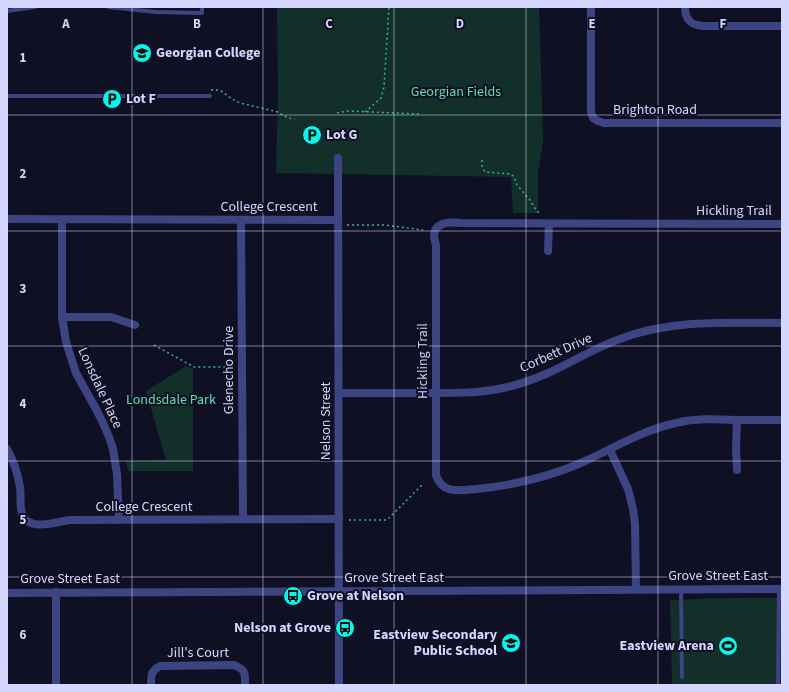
<svg xmlns="http://www.w3.org/2000/svg" width="789" height="692" font-family="'Source Sans 3',sans-serif">
<style>
.park{fill:#132f29}
.lines{fill:none;stroke-linecap:round;stroke-linejoin:round}
.path{stroke:#33b398;stroke-width:1.5;stroke-dasharray:2 3;stroke-linecap:butt}
.service{stroke:#3c4482;stroke-width:4}
.minor{stroke:#3c4482;stroke-width:8}
.tertiary{stroke:#3c4482;stroke-width:8}
.grid{fill:none;stroke:#d5d6fe;stroke-width:1;stroke-opacity:0.55}
.labels{text-anchor:middle;dominant-baseline:central;stroke-width:4;stroke-linejoin:round;paint-order:stroke}
.poi-label{font-size:14px;font-weight:bold;fill:#d5d6fe;stroke:#101025;text-anchor:start}
.park-label{font-size:14px;fill:#63dcab;stroke:#101025}
.street-label{font-size:14px;fill:#d5d6fe;stroke:#101025}
.grid-label{font-size:13px;text-anchor:middle;font-weight:bold;fill:#d5d6fe;stroke:#101025;stroke-width:4;stroke-linejoin:round;paint-order:stroke}
</style>
<rect width="100%" height="100%" fill="#101025"/>
<!-- park -->
<g class="park">
<polygon points="277,7 539,7 543,141 538,173 538,213 513,213 511,177 276,173 278,99"/>
<polygon points="186,366 193,369 193,471 128,471 126,461 166,460 146,391"/>
<polygon points="709,598 782,598 782,685 672,685 670,600 702,599"/>
</g>
<g class="lines">
<!-- path -->
<g class="path">
<polyline points="211,90 220,90 232,99 240,103 278,112 288,118 295,119"/>
<polyline points="365,112 381,98 384,87 389,7"/>
<polyline points="337,113 348,111 420,114"/>
<polyline points="482,160 482,166 485,172 511,174 514,177 517,185 530,200 536,210 540,214"/>
<polyline points="347,225 385,225 423,230"/>
<polyline points="154,345 194,367 232,367"/>
<polyline points="349,520 387,520 424,483"/>
</g>
<!-- service -->
<g class="service">
<polyline points="108,7 156,12 202,13 202,7"/>
<polyline points="7,11 35,7"/>
<polyline points="7,96 210,96"/>
<polyline points="681,590 682,677"/>
<polyline points="778,685 779,589"/>
</g>
<!-- minor -->
<g class="minor">
<polyline points="591,7 591,112 593,118 598,121 604,123 782,123"/>
<path d="M 685,7 C 685,20 691,25 703,26 L 782,26"/>
<polyline points="338,158 339,685"/>
<polyline points="7,219 338,220"/>
<polyline points="62,220 62,317 66,342 76,373 96,409 103,423 109,437 113,449 117,474 119,520"/>
<polyline points="241,220 243,519"/>
<path d="M 782,224 L 461,223 C 452,222 435,221 434,235 C 434,238 435,242 436,245 L 436,475 C 442,495 461,490 477,489 C 514,485 550,477 583,462 C 614,448 643,430 676,423 C 695,418 716,419 736,420 C 752,420 767,420 782,420"/>
<polyline points="548,251 549,224"/>
<polyline points="62,317 111,317 135,325"/>
<path d="M 339,393 C 371,393 404,393 436,393 C 459,393 480,393 503,388 C 517,385 532,380 546,374 C 571,363 594,348 620,339 C 671,319 728,323 782,323"/>
<polyline points="737,420 736,449 737,470"/>
<path d="M 7,449 C 13,460 18,474 20,487 C 21,495 20,502 21,509 C 24,533 53,523 69,520 L 339,519"/>
<polyline points="610,450 628,489 633,509 635,524 636,589"/>
<polyline points="56,685 56,592"/>
<path d="M 151,685 C 151,675 151,671 160,666 L 234,665 C 246,670 245,673 245,685"/>
</g>
<!-- tertiary -->
<polyline class="tertiary" points="7,593 782,589"/>
</g>
<!-- grid -->
<path class="grid" d="M 132,7 L 132,685M 263,7 L 263,685M 394,7 L 394,685M 526,7 L 526,685M 658,7 L 658,685M 7,115 L 782,115M 7,231 L 782,231M 7,346 L 782,346M 7,461 L 782,461M 7,577 L 782,577"/>
<!-- icons -->
<defs>
<g id="university-disc" transform="scale(1)"><circle r="9.5" fill="#08f6e9" stroke="#101025"/><path d="M0-5L7-2L0 1L-7-2ZM-4 1L0 2.5L4 1V4Q0 6-4 4Z" fill="#111"/></g>
<g id="parking-disc" transform="scale(1)"><circle r="9.5" fill="#08f6e9" stroke="#101025"/><path d="M-3.5-5.5H1a3.5 3.5 0 0 1 0 7H-1V5.5H-3.5ZM-1-3.4V-.6H.8a1.4 1.4 0 0 0 0-2.8Z" fill="#111"/></g>
<g id="bus-disc" transform="scale(1)"><circle r="9.5" fill="#08f6e9" stroke="#101025"/><path d="M-5-6H5V4H4V6H2V4H-2V6H-4V4H-5ZM-3.5-4V0h7V-4ZM-3.5 1.2v1.5H-2V1.2ZM2 1.2v1.5H3.5V1.2Z" fill="#111"/></g>
<g id="school-disc" transform="scale(1)"><circle r="9.5" fill="#08f6e9" stroke="#101025"/><path d="M0-5L7-2L0 1L-7-2ZM-4 1L0 2.5L4 1V4Q0 6-4 4Z" fill="#111"/></g>
<g id="stadium-disc" transform="scale(1)"><circle r="9.5" fill="#08f6e9" stroke="#101025"/><path d="M0-5a6.5 5 0 1 0 0 10a6.5 5 0 1 0 0-10ZM-3.5-1.8h7v3.6h-7Z" fill="#111"/></g>
</defs>
<g fill-rule="evenodd">
<use href="#university-disc" x="142" y="53"/>
<use href="#parking-disc" x="112" y="99"/>
<use href="#parking-disc" x="312" y="135"/>
<use href="#bus-disc" x="293" y="596"/>
<use href="#bus-disc" x="345" y="628"/>
<use href="#school-disc" x="511" y="643"/>
<use href="#stadium-disc" x="728" y="646"/>
</g>
<g class="labels">
<!-- poi labels -->
<g class="poi-label">
<text x="156" y="53">Georgian College</text>
<text x="126" y="99">Lot F</text>
<text x="326" y="135">Lot G</text>
<text x="307" y="596">Grove at Nelson</text>
<text x="331" y="628" text-anchor="end">Nelson at Grove</text>
<text x="497" y="635" text-anchor="end">Eastview Secondary<tspan x="497" dy="16">Public School</tspan></text>
<text x="714" y="646" text-anchor="end">Eastview Arena</text>
</g>
<!-- park labels -->
<g class="park-label">
<text x="456" y="92">Georgian Fields</text>
<text x="171" y="400">Londsdale Park</text>
</g>
<!-- street labels -->
<g class="street-label">
<text x="655" y="110">Brighton Road</text>
<text x="269" y="207">College Crescent</text>
<text x="734" y="211">Hickling Trail</text>
<text transform="translate(556 353) rotate(-24)">Corbett Drive</text>
<text transform="translate(423 361) rotate(-90)">Hickling Trail</text>
<text transform="translate(229 370) rotate(-90)">Glenecho Drive</text>
<text transform="translate(100 388) rotate(65)">Lonsdale Place</text>
<text transform="translate(326 421) rotate(-90)">Nelson Street</text>
<text x="144" y="507">College Crescent</text>
<text x="718" y="576">Grove Street East</text>
<text x="394" y="578">Grove Street East</text>
<text x="70" y="579">Grove Street East</text>
<text x="198" y="653">Jill's Court</text>
</g>
</g>
<g class="grid-label">
<text x="66" y="28">A</text>
<text x="197" y="28">B</text>
<text x="329" y="28">C</text>
<text x="460" y="28">D</text>
<text x="592" y="28">E</text>
<text x="723" y="28">F</text>
<text x="23" y="62">1</text>
<text x="23" y="178">2</text>
<text x="23" y="293">3</text>
<text x="23" y="408">4</text>
<text x="23" y="524">5</text>
<text x="23" y="639">6</text>
</g>
<!-- border -->
<rect width="789" height="692" fill="none" stroke="#d5d6fe" stroke-width="16"/>
</svg>
